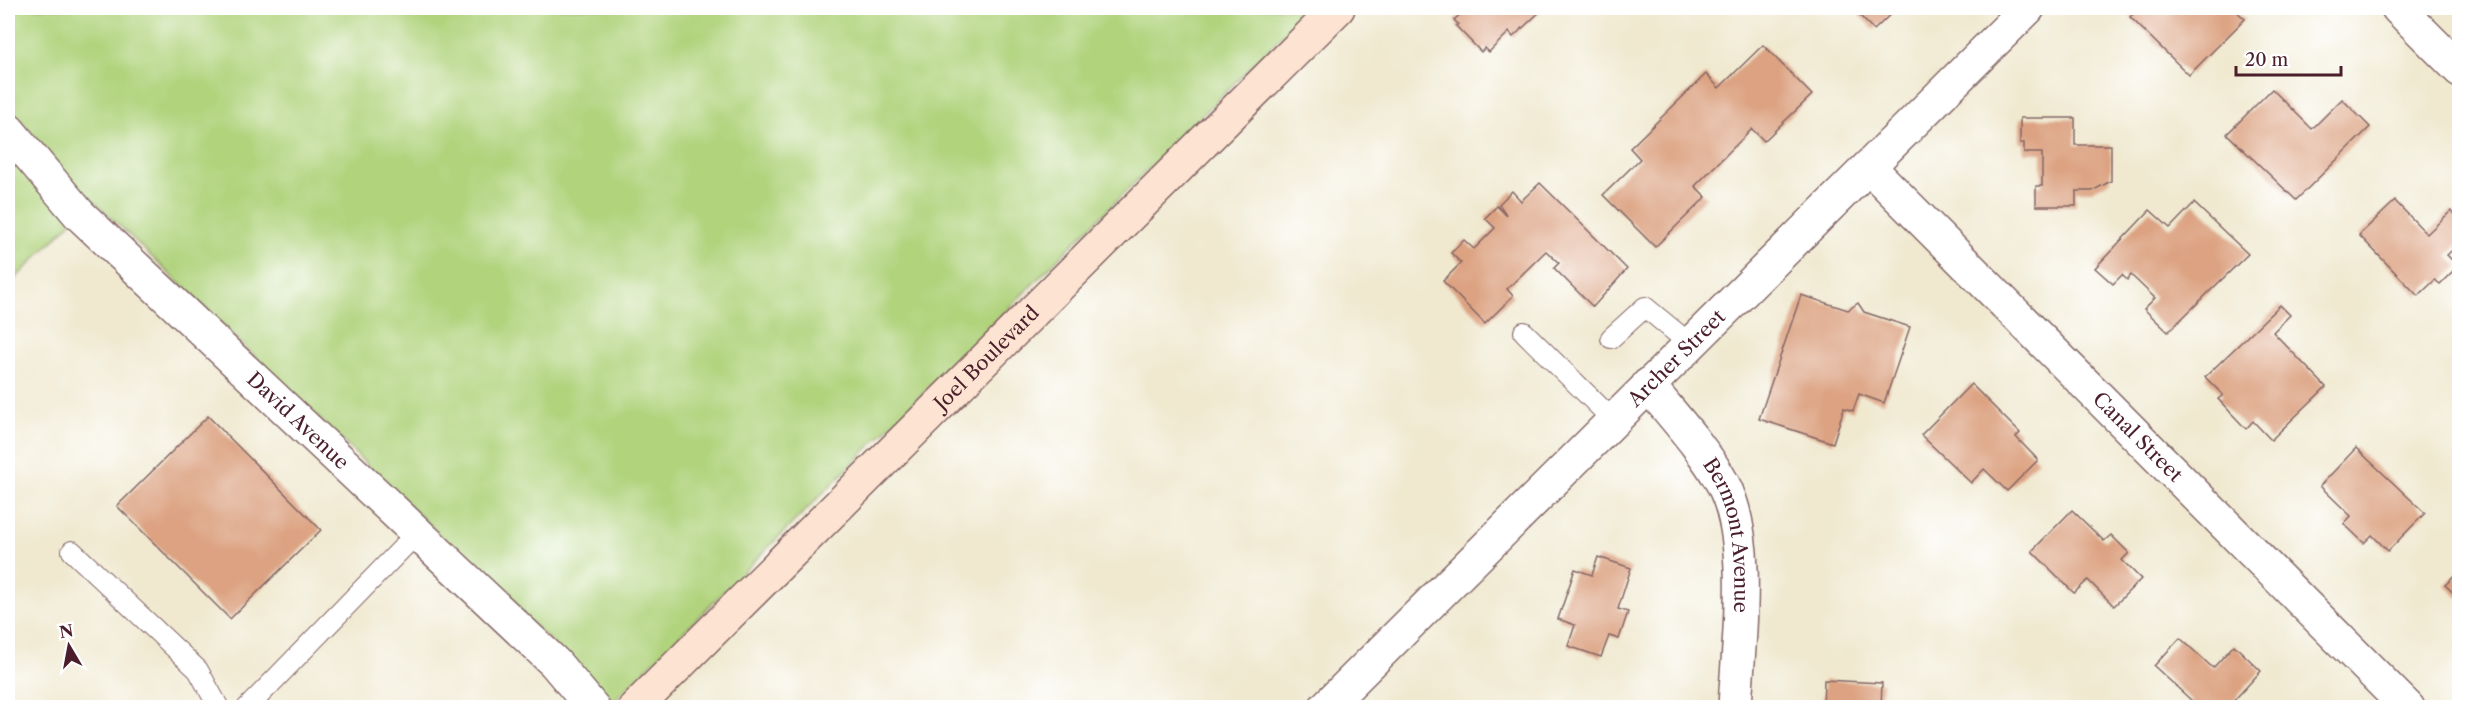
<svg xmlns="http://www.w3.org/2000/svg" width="2467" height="715" font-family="'Libre Caslon Text',serif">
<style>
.green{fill:#b0d37b;stroke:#7d7953;stroke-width:1.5}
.building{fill:#dca281}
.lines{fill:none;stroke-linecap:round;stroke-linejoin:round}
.service-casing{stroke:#846665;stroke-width:22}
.minor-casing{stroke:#846665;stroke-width:36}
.secondary-casing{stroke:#846665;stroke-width:36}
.service{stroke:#fff;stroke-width:20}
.minor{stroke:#fff;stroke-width:33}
.secondary{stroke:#fde3d1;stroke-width:33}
.labels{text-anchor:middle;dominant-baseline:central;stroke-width:4.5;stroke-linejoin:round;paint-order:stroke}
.street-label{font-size:20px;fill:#4a1f2b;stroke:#fff}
</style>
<rect width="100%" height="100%" fill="#fff"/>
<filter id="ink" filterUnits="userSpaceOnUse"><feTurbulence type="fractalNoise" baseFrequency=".0167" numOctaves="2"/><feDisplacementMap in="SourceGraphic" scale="12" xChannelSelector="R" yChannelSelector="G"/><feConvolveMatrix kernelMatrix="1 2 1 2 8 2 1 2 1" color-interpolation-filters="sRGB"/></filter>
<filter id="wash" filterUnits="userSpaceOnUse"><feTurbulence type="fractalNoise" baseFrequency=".008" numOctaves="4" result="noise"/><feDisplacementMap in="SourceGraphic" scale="24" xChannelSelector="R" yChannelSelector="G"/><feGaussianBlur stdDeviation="1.35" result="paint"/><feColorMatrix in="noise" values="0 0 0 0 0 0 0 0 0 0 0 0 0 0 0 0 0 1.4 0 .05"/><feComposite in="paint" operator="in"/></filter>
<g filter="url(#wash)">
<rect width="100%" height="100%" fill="#f0e9d0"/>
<!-- green -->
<g class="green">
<polygon points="8,8 1310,8 613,702 69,177 8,106"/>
<polygon points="8,130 79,214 8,286"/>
</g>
<g id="blocks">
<!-- building -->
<g class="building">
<polygon points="1467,8 1474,9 1544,8 1513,37 1509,32 1489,52 1485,48 1481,52 1456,26 1458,24 1454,20"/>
<polygon points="1852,8 1897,8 1874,30"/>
<polygon points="2139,8 2233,8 2245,19 2189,75 2130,17"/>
<polygon points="1763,45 1812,95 1764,141 1752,129 1695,186 1706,197 1655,247 1603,195 1640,159 1630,148 1706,74 1719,88"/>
<polygon points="2272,89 2312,129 2342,99 2370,127 2296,200 2227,134"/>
<polygon points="2020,118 2075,118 2075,145 2111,145 2111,181 2092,191 2076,191 2076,206 2036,206 2036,186 2042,186 2042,153 2024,153 2024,143 2020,143"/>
<polygon points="1540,183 1627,269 1593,307 1554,268 1559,263 1546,251 1507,289 1513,296 1485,324 1443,281 1461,263 1451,253 1464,240 1474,249 1495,228 1485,218 1497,206 1507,216 1499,204 1512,191 1521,201"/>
<polygon points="2395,201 2427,234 2451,211 2460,219 2460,243 2447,255 2458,266 2440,284 2435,280 2418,296 2359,235"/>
<polygon points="2194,203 2248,254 2168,332 2144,309 2155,298 2131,275 2127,280 2122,275 2113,284 2095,268 2150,210 2170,228"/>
<polygon points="1801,295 1848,310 1858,303 1864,312 1910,327 1884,403 1859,394 1853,411 1844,408 1833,443 1759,419"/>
<polygon points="2280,305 2290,315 2273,332 2326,387 2271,440 2253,421 2246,429 2218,399 2223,395 2205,377"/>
<polygon points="1971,384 2020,433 2016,437 2038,460 2007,491 1984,469 1971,483 1921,435"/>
<polygon points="208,416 321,530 230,619 117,506"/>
<polygon points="2356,448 2425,513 2388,551 2372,535 2364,543 2344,524 2351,516 2320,486"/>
<polygon points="2072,510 2104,541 2111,535 2129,553 2122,560 2141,579 2114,606 2088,580 2074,593 2032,551"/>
<polygon points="1598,557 1631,568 1618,609 1628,612 1619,639 1609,636 1601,657 1568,646 1575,625 1558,619 1575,569 1592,575"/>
<polygon points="2460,571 2460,599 2445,585"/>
<polygon points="2180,638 2213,668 2234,645 2261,671 2227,708 2185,708 2192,701 2154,666"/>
<polygon points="1824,680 1882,683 1881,708 1823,708"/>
</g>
</g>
</g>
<g filter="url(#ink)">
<use href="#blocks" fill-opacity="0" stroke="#846665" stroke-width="1.5"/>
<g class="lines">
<!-- service casing -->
<g class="service-casing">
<g id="service">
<polyline points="1524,332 1613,420"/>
<polyline points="1611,338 1645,307 1690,344"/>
<polyline points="72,551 198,670 219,708"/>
<polyline points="247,708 417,533"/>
</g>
</g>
<!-- minor casing -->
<g class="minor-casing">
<g id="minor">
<polyline points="2398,8 2460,70"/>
<path id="s1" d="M 8,130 L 79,214 L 555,663 L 593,708"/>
<path id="s2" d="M 1869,167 L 2408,708"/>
<path id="s3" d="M 1648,385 C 1674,417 1703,448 1723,484 C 1753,541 1738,644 1735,708"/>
<path id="s4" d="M 1325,708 L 2028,8"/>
</g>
</g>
<!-- secondary casing -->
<g class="secondary-casing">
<g id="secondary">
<path id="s5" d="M 635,708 L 1338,8"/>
</g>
</g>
<!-- service -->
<use href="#service" class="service"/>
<!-- minor -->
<use href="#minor" class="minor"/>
<!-- secondary -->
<use href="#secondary" class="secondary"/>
</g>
</g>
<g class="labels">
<!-- street labels -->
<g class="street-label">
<text stroke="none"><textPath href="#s4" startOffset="496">Archer Street</textPath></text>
<text stroke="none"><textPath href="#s5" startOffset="496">Joel Boulevard</textPath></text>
<text stroke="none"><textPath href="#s1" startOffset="411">David Avenue</textPath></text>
<text stroke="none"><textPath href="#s2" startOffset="381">Canal Street</textPath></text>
<text stroke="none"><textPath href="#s3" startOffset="176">Bermont Avenue</textPath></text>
</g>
</g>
<!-- margin -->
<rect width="2467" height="715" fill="none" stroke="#fff" stroke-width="30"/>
<!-- north arrow -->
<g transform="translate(69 646) rotate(350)" stroke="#ffffff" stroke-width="4.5" paint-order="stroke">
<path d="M0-4.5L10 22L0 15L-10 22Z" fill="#4a1f2b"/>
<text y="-9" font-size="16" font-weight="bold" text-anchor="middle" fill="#4a1f2b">N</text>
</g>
<!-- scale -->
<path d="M2236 66v9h105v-9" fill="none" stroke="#4a1f2b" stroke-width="3"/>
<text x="2245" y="66" font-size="18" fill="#4a1f2b" stroke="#ffffff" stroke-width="4.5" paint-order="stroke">20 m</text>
</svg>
